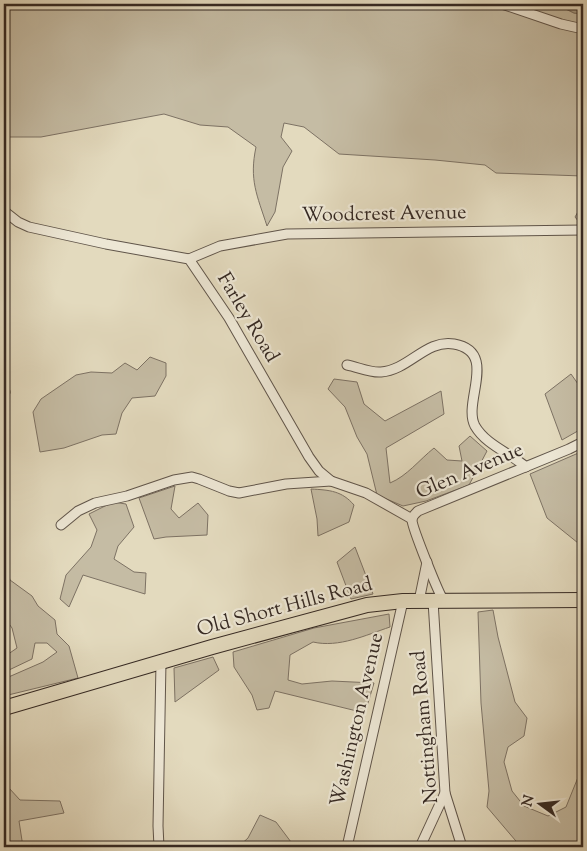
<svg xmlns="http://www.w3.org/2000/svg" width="587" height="851" font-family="'Sorts Mill Goudy',serif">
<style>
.green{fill:#c5bca4;stroke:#7d7264}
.water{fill:#a89e89;stroke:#7a6f60}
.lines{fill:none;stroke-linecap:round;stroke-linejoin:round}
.minor-casing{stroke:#60554a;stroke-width:11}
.primary-casing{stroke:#352923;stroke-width:16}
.minor{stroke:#ede7d5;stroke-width:9}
.primary{stroke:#e3dabe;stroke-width:14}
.labels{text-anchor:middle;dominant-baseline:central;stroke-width:4.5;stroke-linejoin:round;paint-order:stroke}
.street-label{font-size:20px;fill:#352923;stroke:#ede7d5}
</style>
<rect width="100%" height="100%" fill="#e3dabe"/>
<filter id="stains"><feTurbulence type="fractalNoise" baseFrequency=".004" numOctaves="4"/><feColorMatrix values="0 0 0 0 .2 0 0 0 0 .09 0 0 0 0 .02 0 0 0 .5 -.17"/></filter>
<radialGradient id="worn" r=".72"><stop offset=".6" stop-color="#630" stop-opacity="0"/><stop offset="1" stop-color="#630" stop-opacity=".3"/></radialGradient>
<!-- green -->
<g class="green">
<path d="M 4,4 L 556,4 L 574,13 L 583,14 L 583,176 L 496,173 L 485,165 L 435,160 L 339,154 L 304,127 L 284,123 L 281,137 L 292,151 L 283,167 L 275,212 L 267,226 C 257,195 249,180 256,147 L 228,127 L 200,125 L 164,114 L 41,137 L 4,137 Z"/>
<polygon points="583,203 583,227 575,217"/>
<polygon points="150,357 166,363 166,376 155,396 132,398 122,413 116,434 102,435 64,448 40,452 33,412 41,399 76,375 91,372 112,373 125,363 137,370"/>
<polygon points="571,374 583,391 583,428 562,440 545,394"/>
<path d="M 334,379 L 357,382 L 364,404 L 385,421 L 441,391 L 444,414 L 386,448 L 390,483 C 407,476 419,460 434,448 L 447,460 L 462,461 L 459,446 L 470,436 L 487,451 L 469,485 L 426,501 L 403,506 L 377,495 L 367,454 L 357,437 L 345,407 L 328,389 Z"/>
<polygon points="583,451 583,547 547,518 530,474"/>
<polygon points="175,486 171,509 179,518 198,503 208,515 207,535 166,537 154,539 139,498"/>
<path d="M 311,489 C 330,490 342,491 354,505 L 349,522 L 318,536 L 317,519 Z"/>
<polygon points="113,502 126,504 134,527 118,546 114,559 134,572 146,573 145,594 83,575 69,607 60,599 66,575 91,547 97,530 89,514"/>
<polygon points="355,547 373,594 351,599 337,562"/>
<polygon points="5,563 10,580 32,596 38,606 55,620 57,634 69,646 78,678 4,696 4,679 43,662 57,652 47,643 35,643 32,659 9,670 4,657 17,648 12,628 4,617 4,564"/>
<polygon points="493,610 498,637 515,702 527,718 524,736 508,747 504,762 512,791 524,806 548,816 566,807 583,765 583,847 521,847 487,807 489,791 481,703 478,612"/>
<path d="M 389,614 L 390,627 C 366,635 339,648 313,642 L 290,655 L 288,680 L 302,684 L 332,681 L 374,683 L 365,713 L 275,691 L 269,708 L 257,710 L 252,695 L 234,667 L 233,652 L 314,628 Z"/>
<polygon points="213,657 219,670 175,702 174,668"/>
<polygon points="9,788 20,800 60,801 64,813 19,821 23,847 4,847 4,795"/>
<polygon points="260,815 276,822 291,842 288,847 238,847 248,838"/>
</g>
<!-- water -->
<polygon class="water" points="556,4 583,4 583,14 574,13"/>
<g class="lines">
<!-- minor casing -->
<g class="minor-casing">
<g id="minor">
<polyline points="502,4 561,24 583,29"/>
<polyline points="4,211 18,222 29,227 106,244 189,259 229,318 309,457 319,471 331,481 366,493 412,519"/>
<polyline points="189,259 220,246 287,234 583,230"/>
<path d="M 347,365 C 358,367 370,373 381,372 C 409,370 426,339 454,344 C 499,352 462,402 475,426 C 486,445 510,453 526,467"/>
<polyline points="4,390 5,392"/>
<polyline points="61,525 78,511 95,503 127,496 174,480 192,477 199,479 229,491 239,493 286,484 331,481"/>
<polyline points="419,601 427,562"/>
<polyline points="433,601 445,793 462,847"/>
<path d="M 444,601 C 439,595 412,527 412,520 C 412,516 415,514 418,511 L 569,449 L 583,442"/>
<polyline points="159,847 158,826 161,662"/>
<polyline points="347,847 403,601"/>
<polyline points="420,847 445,793"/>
</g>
</g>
<!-- primary casing -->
<g class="primary-casing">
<polyline id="primary" points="4,708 212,647 367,605 403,601 583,600"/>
</g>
<!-- minor -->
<use href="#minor" class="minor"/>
<!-- primary -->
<use href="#primary" class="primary"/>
</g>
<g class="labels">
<!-- street labels -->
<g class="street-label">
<text transform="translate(384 215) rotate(-1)">Woodcrest Avenue</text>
<text transform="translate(247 318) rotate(59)">Farley Road</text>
<text transform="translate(470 472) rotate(-23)">Glen Avenue</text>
<text transform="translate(285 608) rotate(-15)">Old Short Hills Road</text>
<text transform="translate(358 720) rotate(-77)">Washington Avenue</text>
<text transform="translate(426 727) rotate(-95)">Nottingham Road</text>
</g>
</g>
<!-- margin -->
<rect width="587" height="851" fill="none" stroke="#e3dabe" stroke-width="20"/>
<rect x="5" y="5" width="577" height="841" fill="none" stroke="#352923" stroke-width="2.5"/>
<rect x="10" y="10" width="567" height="831" fill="none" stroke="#352923"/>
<!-- north arrow -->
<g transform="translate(540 804) rotate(285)" stroke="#ede7d5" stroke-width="4" paint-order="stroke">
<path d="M0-4L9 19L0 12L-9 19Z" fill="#352923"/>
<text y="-8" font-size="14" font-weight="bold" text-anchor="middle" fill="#352923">N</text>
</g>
<rect width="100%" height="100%" filter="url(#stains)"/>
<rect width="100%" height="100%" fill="url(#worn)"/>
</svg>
